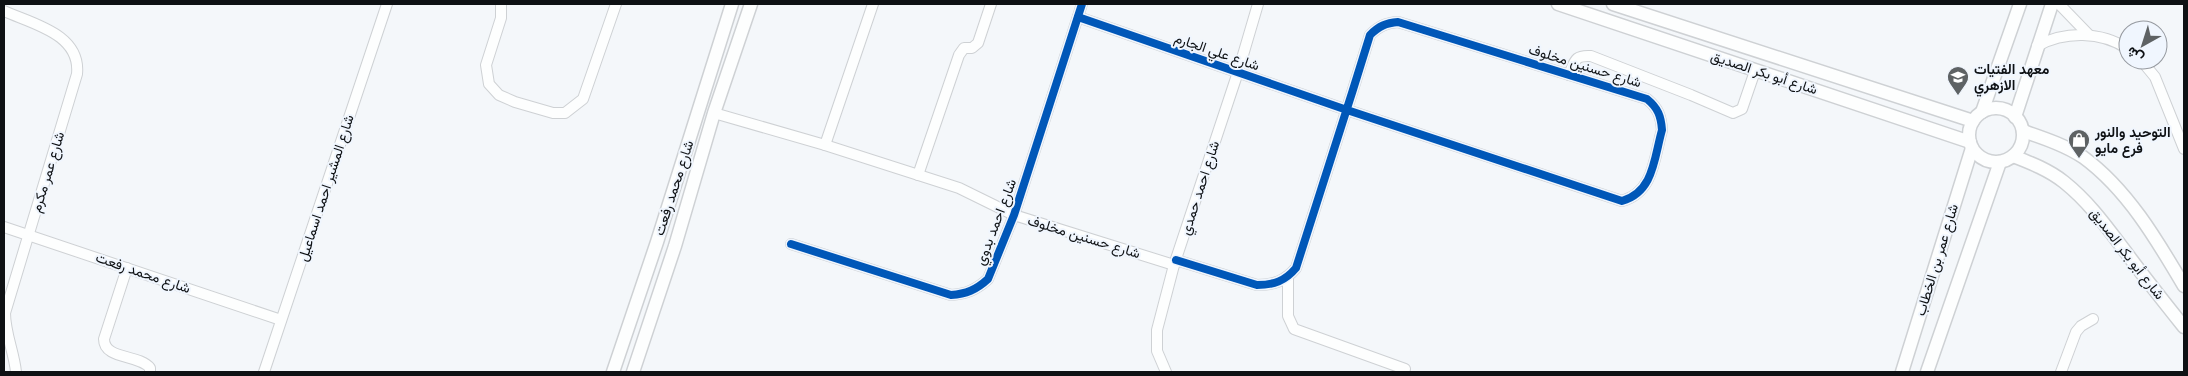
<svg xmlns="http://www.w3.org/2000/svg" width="2188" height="376" font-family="'Nunito Sans',Vazirmatn,sans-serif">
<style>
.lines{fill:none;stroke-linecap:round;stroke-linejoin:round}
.minor-casing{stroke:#ced1d4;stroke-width:12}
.tertiary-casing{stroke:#ced1d4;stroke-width:15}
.minor{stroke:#fdfefe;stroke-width:10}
.tertiary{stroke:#fdfefe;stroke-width:12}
.cycleway-casing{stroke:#f0f6fe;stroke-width:11}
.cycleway{stroke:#0057b8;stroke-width:8}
.labels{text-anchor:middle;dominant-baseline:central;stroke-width:4;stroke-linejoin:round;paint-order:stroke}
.street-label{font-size:14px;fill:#0e1114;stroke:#f0f6fe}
.poi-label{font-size:14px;font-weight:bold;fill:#0e1114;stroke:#f0f6fe;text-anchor:start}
</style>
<rect width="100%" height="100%" fill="#f4f7fa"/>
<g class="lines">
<!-- minor casing -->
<g class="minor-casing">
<g id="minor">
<polyline points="501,4 501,18 486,65 489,84 499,95 515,102 553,113 565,113 583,99 616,4"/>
<polyline points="2059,4 2088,34"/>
<path d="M 4,11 C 33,24 81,34 77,74 L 5,313 C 5,333 14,352 16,372"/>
<path d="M 1078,17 L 1347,110 L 1622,201 C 1654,192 1654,158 1662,130 C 1661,116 1658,108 1647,99 L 1398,22 C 1386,23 1379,26 1370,35 C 1346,113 1321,191 1296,268 C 1285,281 1274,285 1257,285 L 1176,260"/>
<path d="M 2037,46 C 2065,31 2101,31 2128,49"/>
<polyline points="2141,60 2155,77 2184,149"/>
<path d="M 1569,75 C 1575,61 1574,55 1591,56 L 1691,95 L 1733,113 L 1742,109 L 1755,71"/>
<polyline points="714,113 825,145 959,188 1014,215 1174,265"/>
<polyline points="825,145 873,4"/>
<polyline points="918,175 959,55 964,48 972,48 978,43 991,4"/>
<polyline points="4,227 281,320"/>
<path d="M 791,244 L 951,295 C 966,294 976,290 988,279 L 1014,215 L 1082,4"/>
<path d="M 127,268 L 104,339 C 104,360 139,354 150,368 L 150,372"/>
<polyline points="1288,276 1288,316 1294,329 1405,369"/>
<polyline points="264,372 387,4"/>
<polyline points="1166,372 1157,351 1157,330 1174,265 1238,72 1258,4"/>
<polyline points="2061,372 2076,332 2081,326 2093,319"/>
</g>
</g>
<!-- tertiary casing -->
<g class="tertiary-casing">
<g id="tertiary">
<polyline points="1558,4 1970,142"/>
<polyline points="1613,4 1973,121"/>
<circle cx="1996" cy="135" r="27"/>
<polyline points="1982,112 2020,4"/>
<polyline points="2015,117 2052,4"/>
<path d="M 2023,131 C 2043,138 2065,145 2083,157 C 2127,189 2157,240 2184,286"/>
<path d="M 2013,156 C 2031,163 2049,170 2064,182 C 2089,202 2106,226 2125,251 C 2144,277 2164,302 2184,327"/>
<polyline points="613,372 657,242 732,4"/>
<polyline points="633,372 675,246 714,113 751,4"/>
<polyline points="1902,372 1972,148"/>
<polyline points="1927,372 2000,162"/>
</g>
</g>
<!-- minor -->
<use href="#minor" class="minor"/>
<!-- tertiary -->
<use href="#tertiary" class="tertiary"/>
<!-- cycleway casing -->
<g class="cycleway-casing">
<g id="cycleway">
<path d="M 1078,17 L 1347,110 L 1622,201 C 1654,192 1654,158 1662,130 C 1661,116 1658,108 1647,99 L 1398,22 C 1386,23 1379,26 1370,35 C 1346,113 1321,191 1296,268 C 1285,281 1274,285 1257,285 L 1176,260"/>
<path d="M 791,244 L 951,295 C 966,294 976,290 988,279 L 1014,215 L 1082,4"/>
</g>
</g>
<!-- cycleway -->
<use href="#cycleway" class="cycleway"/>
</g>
<!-- icons -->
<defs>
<g id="school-pin" transform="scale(1.125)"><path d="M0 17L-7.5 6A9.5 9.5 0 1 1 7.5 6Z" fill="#5e6264" stroke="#f0f6fe"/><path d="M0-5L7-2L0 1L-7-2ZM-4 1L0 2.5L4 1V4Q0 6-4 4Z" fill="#fff"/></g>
<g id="shop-pin" transform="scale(1.125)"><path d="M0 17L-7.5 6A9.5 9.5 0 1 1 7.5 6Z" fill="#5e6264" stroke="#f0f6fe"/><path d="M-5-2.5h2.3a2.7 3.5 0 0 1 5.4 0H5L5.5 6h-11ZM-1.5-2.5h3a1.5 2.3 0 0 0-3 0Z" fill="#fff"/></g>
</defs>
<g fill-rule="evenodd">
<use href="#school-pin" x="1958" y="77"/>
<use href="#shop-pin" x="2079" y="140"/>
</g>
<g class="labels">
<!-- street labels -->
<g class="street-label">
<text transform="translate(1217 52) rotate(19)">شارع علي الجارم</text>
<text transform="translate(1585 66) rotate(17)">شارع حسنين مخلوف</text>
<text transform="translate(1764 73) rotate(18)">شارع أبو بكر الصديق</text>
<text transform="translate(48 172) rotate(-73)">شارع عمر مكرم</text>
<text transform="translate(326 188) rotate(-72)">شارع المشير احمد اسماعيل</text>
<text transform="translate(674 188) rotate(-72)">شارع محمد رفعت</text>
<text transform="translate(1200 188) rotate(-72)">شارع احمد حمدي</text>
<text transform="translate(996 222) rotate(-69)">شارع احمد بدوي</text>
<text transform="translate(1084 237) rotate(17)">شارع حسنين مخلوف</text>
<text transform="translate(2127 254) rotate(52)">شارع أبو بكر الصديق</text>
<text transform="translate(1937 260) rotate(-73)">شارع عمر بن الخطاب</text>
<text transform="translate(143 273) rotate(19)">شارع محمد رفعت</text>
</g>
<!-- poi labels -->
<g class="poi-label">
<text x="1974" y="69">معهد الفتيات<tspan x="1974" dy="16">الازهري</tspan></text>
<text x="2095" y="132">التوحيد والنور<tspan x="2095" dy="16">فرع مايو</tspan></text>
</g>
</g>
<!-- border -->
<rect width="2188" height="376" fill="none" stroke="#0e1114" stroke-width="10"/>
<!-- north arrow -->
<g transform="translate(2143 45) rotate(219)"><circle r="24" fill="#f0f6fe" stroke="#969aa0"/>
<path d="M0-4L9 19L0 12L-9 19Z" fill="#5e6264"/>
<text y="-8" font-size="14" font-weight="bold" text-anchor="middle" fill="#0e1114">ش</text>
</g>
</svg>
